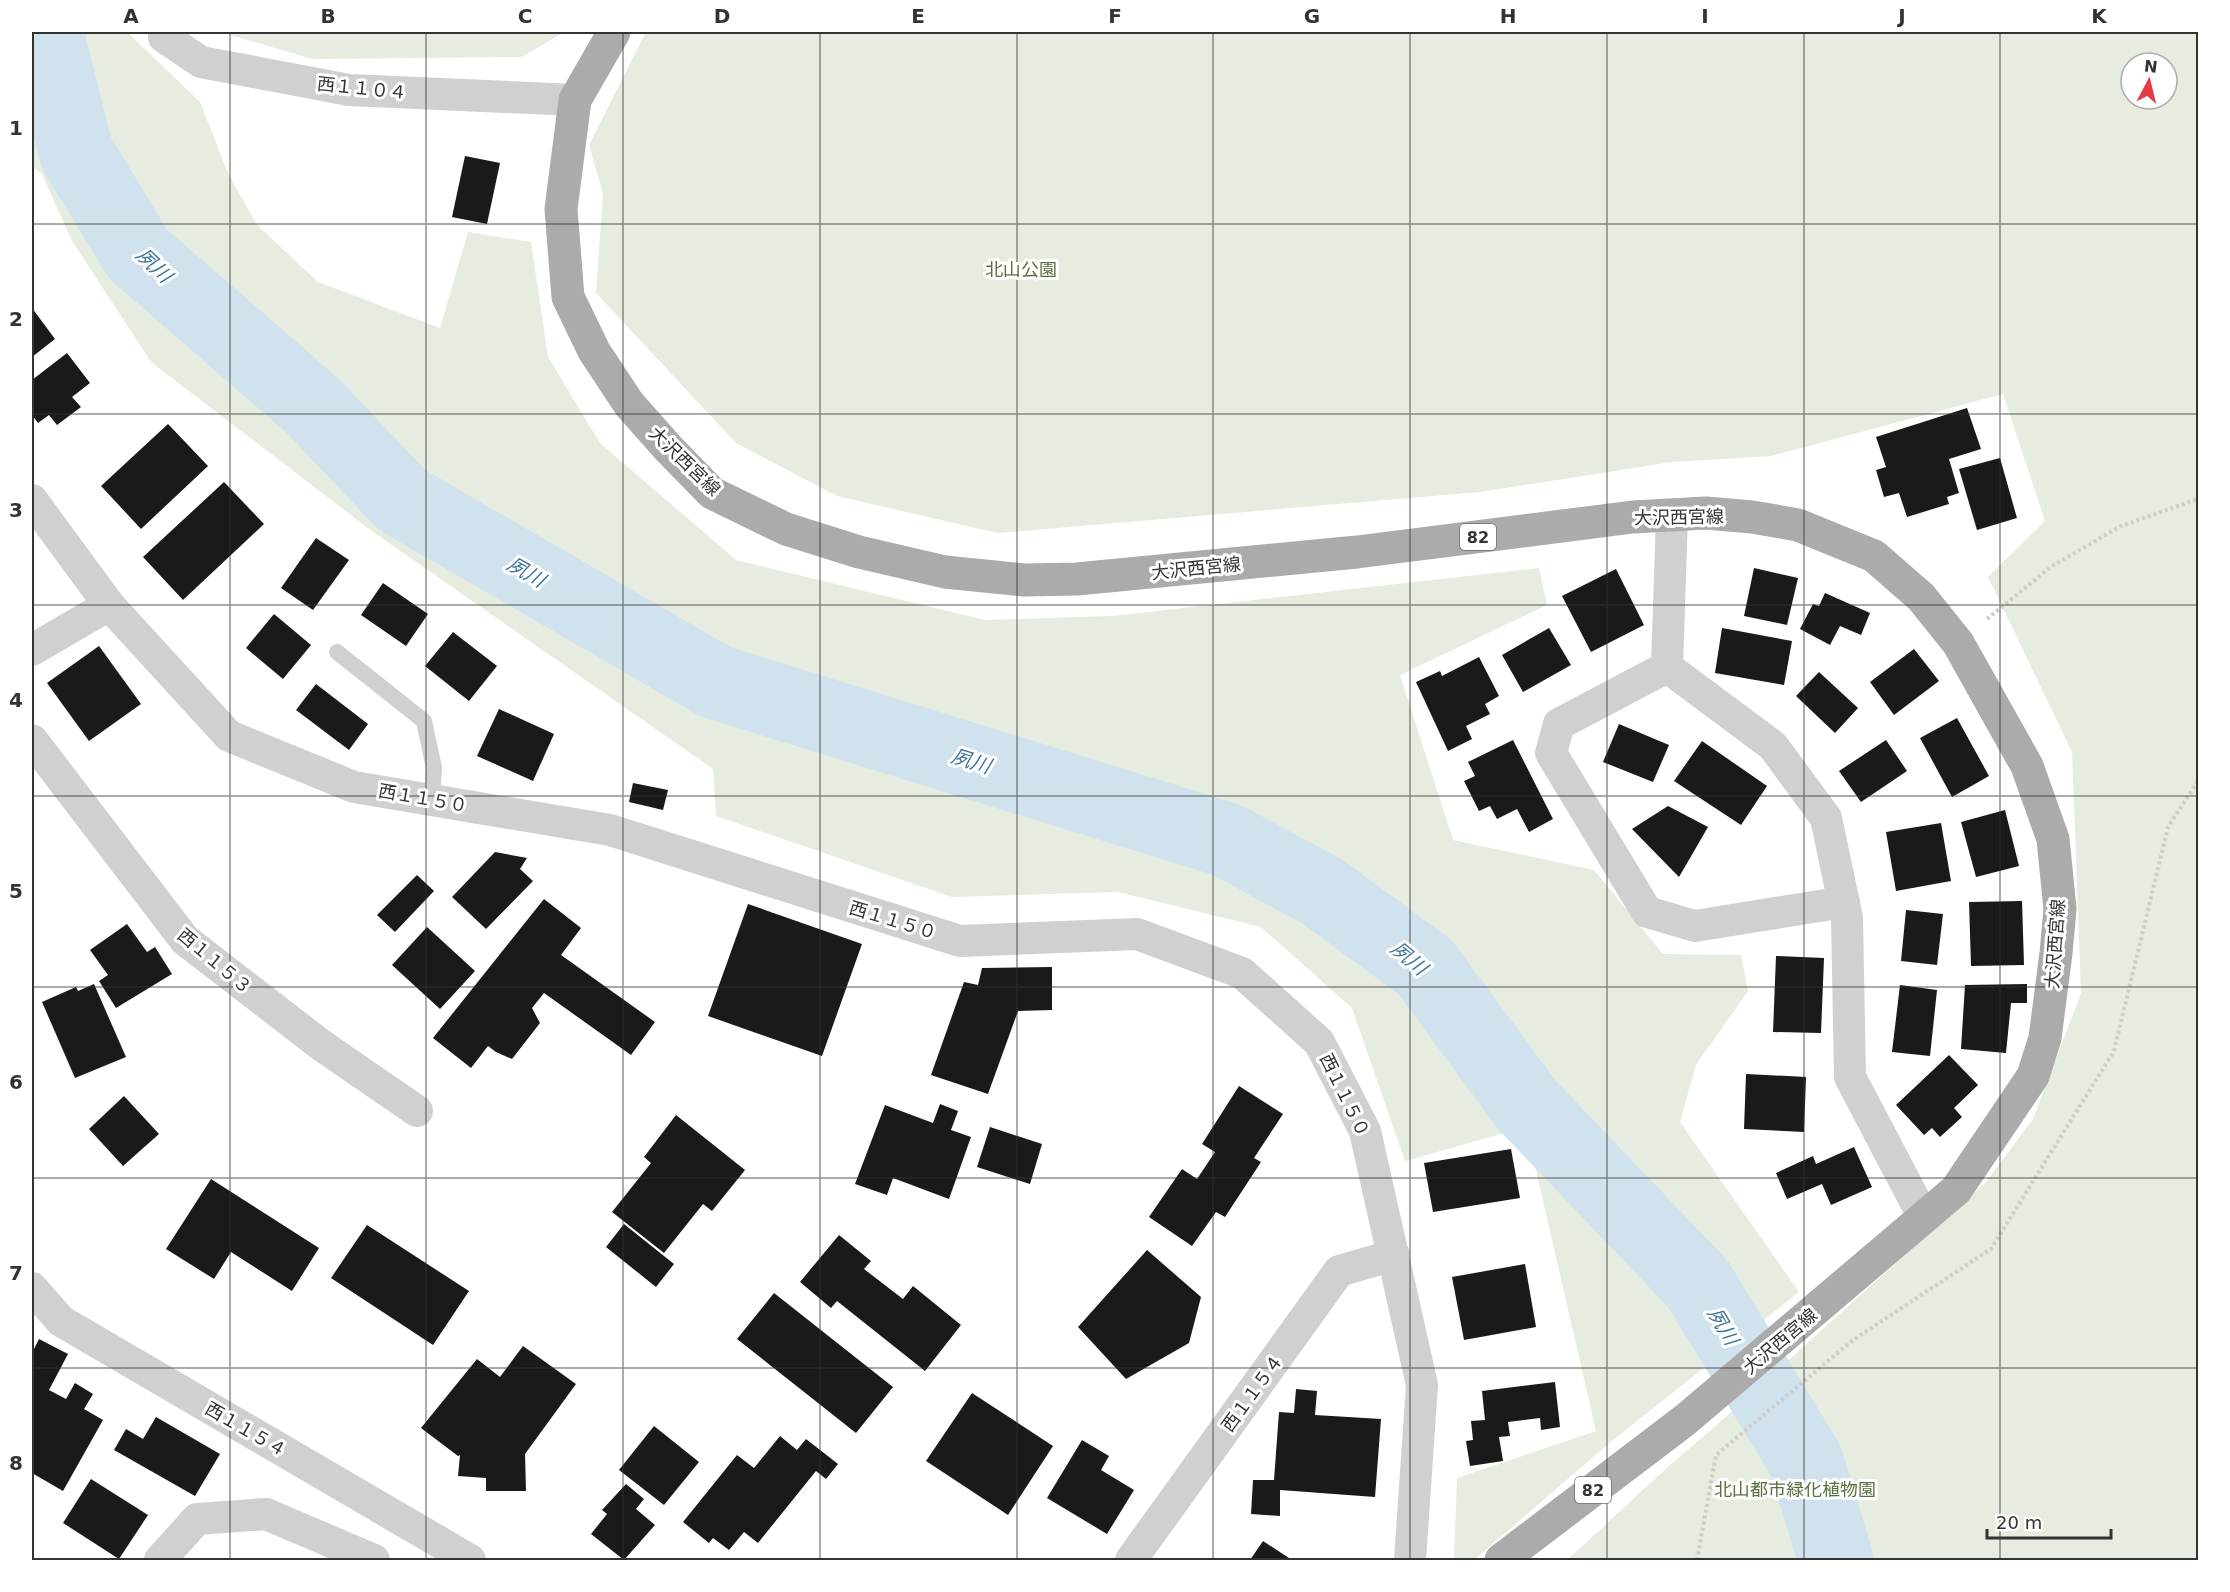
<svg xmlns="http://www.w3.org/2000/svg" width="2230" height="1592" font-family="'DejaVu Sans','Noto Sans JP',sans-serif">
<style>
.green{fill:#e6ecdf;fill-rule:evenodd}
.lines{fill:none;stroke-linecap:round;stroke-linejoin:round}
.river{stroke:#cfe2ee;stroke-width:75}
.building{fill:#1a1a1a}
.path{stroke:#cdcdcd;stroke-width:4;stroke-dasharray:3 3;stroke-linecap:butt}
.lane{stroke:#d0d0d0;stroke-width:16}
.street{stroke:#d0d0d0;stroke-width:32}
.primary{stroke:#ababab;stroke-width:33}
.grid{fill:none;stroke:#333;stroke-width:1.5;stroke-opacity:0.55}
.labels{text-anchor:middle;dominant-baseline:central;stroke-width:6;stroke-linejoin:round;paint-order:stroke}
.shield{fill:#fff;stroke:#707070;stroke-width:1.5}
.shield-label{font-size:16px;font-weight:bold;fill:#333}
.street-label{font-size:18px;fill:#333;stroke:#fff}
.park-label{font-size:18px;fill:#56703f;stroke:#fff}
.water-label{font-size:20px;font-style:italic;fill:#3f7597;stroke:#fff}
.neatline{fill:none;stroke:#333;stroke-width:2}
.grid-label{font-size:20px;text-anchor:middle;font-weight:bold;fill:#333}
</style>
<rect width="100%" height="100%" fill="#fff"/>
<!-- green -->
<g class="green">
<polygon points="32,32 127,32 200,102 228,173 257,225 318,282 440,328 468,232 531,242 548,357 600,443 736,560 985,620 1112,616 1539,568 1547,605 1400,675 1453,840 1594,870 1663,954 1741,955 1748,991 1696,1065 1680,1122 1799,1292 1607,1445 1474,1560 1454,1560 1457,1478 1596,1431 1526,1127 1405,1161 1352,1008 1261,927 1118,892 952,897 716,816 713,769 373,532 151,362 72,241 42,174 32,166"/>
<polygon points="221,32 564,32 522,57 312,59"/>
<path d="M 646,32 L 2198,32 L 2198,1560 L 1567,1560 C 1615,1517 1661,1471 1711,1430 L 1986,1182 L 2033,1119 L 2081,993 L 2072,752 L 1988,577 L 2045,521 L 2003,394 L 1771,456 L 1672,462 L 1480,492 L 997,533 L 837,496 L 736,443 L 596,293 L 603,194 L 589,145 ZM 2131,63 L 2167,63 L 2167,99 L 2131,99 Z"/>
</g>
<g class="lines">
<!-- river -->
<polyline class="river" points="46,32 76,152 138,254 313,406 402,500 716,682 1227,840 1323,892 1425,967 1527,1105 1698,1284 1806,1461 1836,1560"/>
</g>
<!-- building -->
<g class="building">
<polygon points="465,156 500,163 487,224 452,217"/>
<polygon points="32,308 55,339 32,357"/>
<polygon points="67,353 90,383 72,397 81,407 57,425 49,415 38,423 32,415 32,380"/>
<polygon points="1967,408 1981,449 1949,459 1959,493 1947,497 1949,504 1907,517 1899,493 1884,497 1876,470 1886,467 1876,437"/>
<polygon points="168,424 208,466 141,529 101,486"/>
<polygon points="2000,458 2017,518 1977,530 1959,469"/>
<polygon points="224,482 264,524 183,600 143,557"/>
<polygon points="316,538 349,560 313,610 281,588"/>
<polygon points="1754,568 1798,578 1787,625 1744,616"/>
<polygon points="1616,569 1644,625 1591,652 1562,596"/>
<polygon points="383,583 428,614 406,646 361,615"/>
<polygon points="1825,593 1870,613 1861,635 1840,626 1830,645 1800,629 1813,604 1819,606"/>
<polygon points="274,614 311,645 283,679 246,648"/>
<polygon points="1549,628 1571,665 1523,692 1502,655"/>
<polygon points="1722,628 1792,641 1784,685 1715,673"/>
<polygon points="453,632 497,666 469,701 425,666"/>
<polygon points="99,646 141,704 89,741 47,683"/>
<polygon points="1914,649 1939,681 1894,715 1870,682"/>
<polygon points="1479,657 1499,696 1485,704 1490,714 1466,726 1472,739 1448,751 1416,682 1440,671 1442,676"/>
<polygon points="1819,672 1858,708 1835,733 1796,696"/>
<polygon points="316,684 368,724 349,750 296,710"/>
<polygon points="499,709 554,734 533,781 477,756"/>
<polygon points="1957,718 1989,776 1952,797 1920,738"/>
<polygon points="1619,724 1669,745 1653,782 1603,762"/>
<polygon points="1513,740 1553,819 1529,832 1517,809 1497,819 1490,806 1479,811 1464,781 1475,776 1468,762"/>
<polygon points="1886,740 1907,771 1861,802 1839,771"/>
<polygon points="1702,741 1767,786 1741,825 1674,781"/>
<polygon points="633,783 668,790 663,810 629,802"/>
<polygon points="1668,806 1708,827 1679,877 1632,829"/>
<polygon points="2005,810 2019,866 1976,877 1961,822"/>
<polygon points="1941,823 1951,881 1896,891 1886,832"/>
<polygon points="495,852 527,858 520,869 533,881 486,929 452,897"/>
<polygon points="417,875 434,891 395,932 377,915"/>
<polygon points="544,899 581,928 561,955 655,1022 631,1055 544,993 532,1008 540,1023 512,1059 496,1052 488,1046 471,1068 433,1038"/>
<polygon points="2022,901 2024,965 1971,966 1969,902"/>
<polygon points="748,904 862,944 822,1056 708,1016"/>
<polygon points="1906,910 1943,914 1937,965 1901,961"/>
<polygon points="127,924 147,952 155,947 172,974 116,1008 99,981 108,975 90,950"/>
<polygon points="427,927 475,971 440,1009 392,965"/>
<polygon points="1776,956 1824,958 1821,1033 1773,1032"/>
<polygon points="1052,967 1052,1010 1018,1011 988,1094 931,1075 964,982 978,985 982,968"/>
<polygon points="94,984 126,1057 75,1078 42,1002 76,987 78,991"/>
<polygon points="2027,984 2027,1003 2011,1003 2006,1053 1961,1049 1965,985"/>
<polygon points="1900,985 1937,990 1930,1056 1892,1052"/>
<polygon points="1949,1055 1978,1085 1954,1108 1962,1117 1940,1137 1932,1128 1924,1135 1896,1105"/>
<polygon points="1746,1074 1806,1077 1804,1132 1744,1129"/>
<polygon points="1239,1086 1283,1114 1254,1158 1261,1162 1225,1217 1216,1212 1192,1246 1149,1217 1182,1169 1197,1179 1215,1152 1202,1144"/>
<polygon points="124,1096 159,1134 123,1166 89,1129"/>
<polygon points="940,1104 958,1111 951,1130 971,1137 949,1199 893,1178 887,1195 855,1184 885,1105 933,1123"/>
<polygon points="676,1115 745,1170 712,1211 703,1204 664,1253 612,1212 651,1163 644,1157"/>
<polygon points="990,1127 1042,1144 1030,1184 977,1167"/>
<polygon points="1854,1147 1872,1187 1831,1205 1822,1184 1787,1199 1776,1173 1813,1156 1816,1164"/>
<polygon points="1511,1149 1520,1198 1433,1212 1424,1163"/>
<polygon points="211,1179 319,1248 292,1291 231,1252 214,1279 166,1249"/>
<polygon points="624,1224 674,1264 656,1287 606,1247"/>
<polygon points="367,1225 469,1291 433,1345 331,1278"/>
<polygon points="839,1235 871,1261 864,1269 903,1299 913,1286 961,1325 925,1371 837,1301 831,1308 800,1282"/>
<polygon points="1147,1250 1201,1297 1189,1343 1126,1379 1078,1327"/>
<polygon points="1525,1264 1536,1327 1464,1340 1452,1277"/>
<polygon points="774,1293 893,1387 856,1433 737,1339"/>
<polygon points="39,1339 68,1354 49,1390 66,1399 75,1383 93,1394 84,1409 103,1420 63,1491 32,1473 32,1353"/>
<polygon points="523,1346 576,1384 525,1454 526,1491 486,1491 486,1478 458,1476 460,1455 458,1456 421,1428 477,1359 500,1377"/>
<polygon points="1555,1382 1560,1427 1541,1430 1540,1418 1508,1422 1510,1436 1499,1437 1503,1461 1470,1466 1466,1441 1473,1440 1471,1421 1485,1420 1482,1391"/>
<polygon points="1296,1389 1317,1391 1315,1415 1381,1419 1375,1497 1280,1490 1280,1516 1251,1514 1253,1480 1274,1480 1279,1412 1294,1413"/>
<polygon points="972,1393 1053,1446 1008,1515 926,1461"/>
<polygon points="156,1417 220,1454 195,1496 114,1450 126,1429 143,1439"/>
<polygon points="654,1426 699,1462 664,1505 619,1470"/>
<polygon points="780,1436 797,1450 806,1439 838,1464 826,1479 816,1471 758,1543 744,1532 729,1550 713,1538 709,1543 683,1522 737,1455 754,1468"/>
<polygon points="1082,1440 1109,1456 1101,1470 1134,1490 1107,1534 1047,1498"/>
<polygon points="91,1479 148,1515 119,1559 63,1523"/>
<polygon points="626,1484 644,1499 636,1509 655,1525 624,1560 591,1534 607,1514 602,1510"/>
<polygon points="1263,1541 1292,1560 1250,1560"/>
</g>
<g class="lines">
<!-- path -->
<g class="path">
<polyline points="1987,619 2052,566 2121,526 2198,499"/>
<polyline points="1697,1560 1716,1455 1853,1340 1991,1249 2114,1051 2168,827 2198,781"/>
</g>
<!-- lane -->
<polyline class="lane" points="337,652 424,721 434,768 432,800"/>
<!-- street -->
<g class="street">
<polyline points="164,32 164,37 201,62 349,90 575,100"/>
<polyline points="32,500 109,605 229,736 354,787 610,830 960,941 1137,934 1242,973 1319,1042 1365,1131 1422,1385 1410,1560"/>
<polyline points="1672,515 1667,667 1773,746 1826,818 1847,918 1850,1077 1924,1218"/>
<polyline points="32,650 109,605"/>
<polyline points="1667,667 1559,724 1551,753 1647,912 1695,926 1844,902"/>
<polyline points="32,740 185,940 321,1045 417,1111"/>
<polyline points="32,1288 61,1321 470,1560"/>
<polyline points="160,1560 197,1519 266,1514 374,1560"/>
<polyline points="1131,1560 1339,1271 1394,1255"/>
</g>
<!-- primary -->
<polyline class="primary" points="614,32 575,100 561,209 568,297 594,351 629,404 669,449 712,493 786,529 859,552 945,572 1024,580 1077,579 1357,552 1633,517 1706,513 1752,517 1798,525 1874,556 1921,597 1958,643 2027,766 2053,839 2060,909 2056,953 2045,1038 2033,1076 1956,1190 1685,1420 1501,1560"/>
</g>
<!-- grid -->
<path class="grid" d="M 230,32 L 230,1560M 426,32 L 426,1560M 623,32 L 623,1560M 820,32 L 820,1560M 1017,32 L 1017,1560M 1213,32 L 1213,1560M 1410,32 L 1410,1560M 1607,32 L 1607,1560M 1804,32 L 1804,1560M 2000,32 L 2000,1560M 32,224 L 2198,224M 32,414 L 2198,414M 32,605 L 2198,605M 32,796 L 2198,796M 32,987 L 2198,987M 32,1178 L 2198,1178M 32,1368 L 2198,1368"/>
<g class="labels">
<!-- shield labels -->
<g class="shield">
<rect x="1460" y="524" width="36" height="26" rx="4.5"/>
<rect x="1575" y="1477" width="36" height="26" rx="4.5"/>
</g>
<g class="shield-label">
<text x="1478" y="537">82</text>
<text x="1593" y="1490">82</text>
</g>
<!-- street labels -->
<g class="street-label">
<text transform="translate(362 88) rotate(6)">西１１０４</text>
<text transform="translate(685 461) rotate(44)">大沢西宮線</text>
<text transform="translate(1679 517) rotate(-1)">大沢西宮線</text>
<text transform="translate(1196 568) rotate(-6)">大沢西宮線</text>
<text transform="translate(423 798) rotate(10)">西１１５０</text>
<text transform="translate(893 920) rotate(17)">西１１５０</text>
<text transform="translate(2055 944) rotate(-86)">大沢西宮線</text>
<text transform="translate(215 961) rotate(40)">西１１５３</text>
<text transform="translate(1345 1095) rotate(64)">西１１５０</text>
<text transform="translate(1780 1341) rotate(-40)">大沢西宮線</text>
<text transform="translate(1252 1393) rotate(-54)">西１１５４</text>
<text transform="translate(246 1429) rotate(30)">西１１５４</text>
</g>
<!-- park labels -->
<g class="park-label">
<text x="1021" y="269">北山公園</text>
<text x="1795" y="1489">北山都市緑化植物園</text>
</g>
<!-- water labels -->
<g class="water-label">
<text transform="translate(154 265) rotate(44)">夙川</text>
<text transform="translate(526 572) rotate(30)">夙川</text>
<text transform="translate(971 761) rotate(17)">夙川</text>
<text transform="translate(1409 958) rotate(40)">夙川</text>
<text transform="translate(1723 1326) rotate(59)">夙川</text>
</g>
</g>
<!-- border -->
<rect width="2230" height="1592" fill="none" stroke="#ffffff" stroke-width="66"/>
<!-- north arrow -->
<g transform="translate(2149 81) rotate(7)"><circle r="28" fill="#ffffff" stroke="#adadad" stroke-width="1.5"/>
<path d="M0-4.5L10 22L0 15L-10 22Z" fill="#e63946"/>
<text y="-9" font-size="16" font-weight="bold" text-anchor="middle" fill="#333333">N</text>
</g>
<!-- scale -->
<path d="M1987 1529v9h124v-9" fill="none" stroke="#333333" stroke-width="3"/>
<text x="1996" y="1529" font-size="18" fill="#333333" stroke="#ffffff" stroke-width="4.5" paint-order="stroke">20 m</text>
<rect x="33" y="33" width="2164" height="1526" class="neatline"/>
<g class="grid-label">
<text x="131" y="23">A</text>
<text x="328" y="23">B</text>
<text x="525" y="23">C</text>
<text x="722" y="23">D</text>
<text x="918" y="23">E</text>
<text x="1115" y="23">F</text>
<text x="1312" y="23">G</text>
<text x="1508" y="23">H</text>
<text x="1705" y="23">I</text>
<text x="1902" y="23">J</text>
<text x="2099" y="23">K</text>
<text x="16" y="135">1</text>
<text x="16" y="326">2</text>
<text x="16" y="517">3</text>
<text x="16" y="707">4</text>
<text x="16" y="898">5</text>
<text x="16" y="1089">6</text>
<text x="16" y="1280">7</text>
<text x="16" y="1470">8</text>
</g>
</svg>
